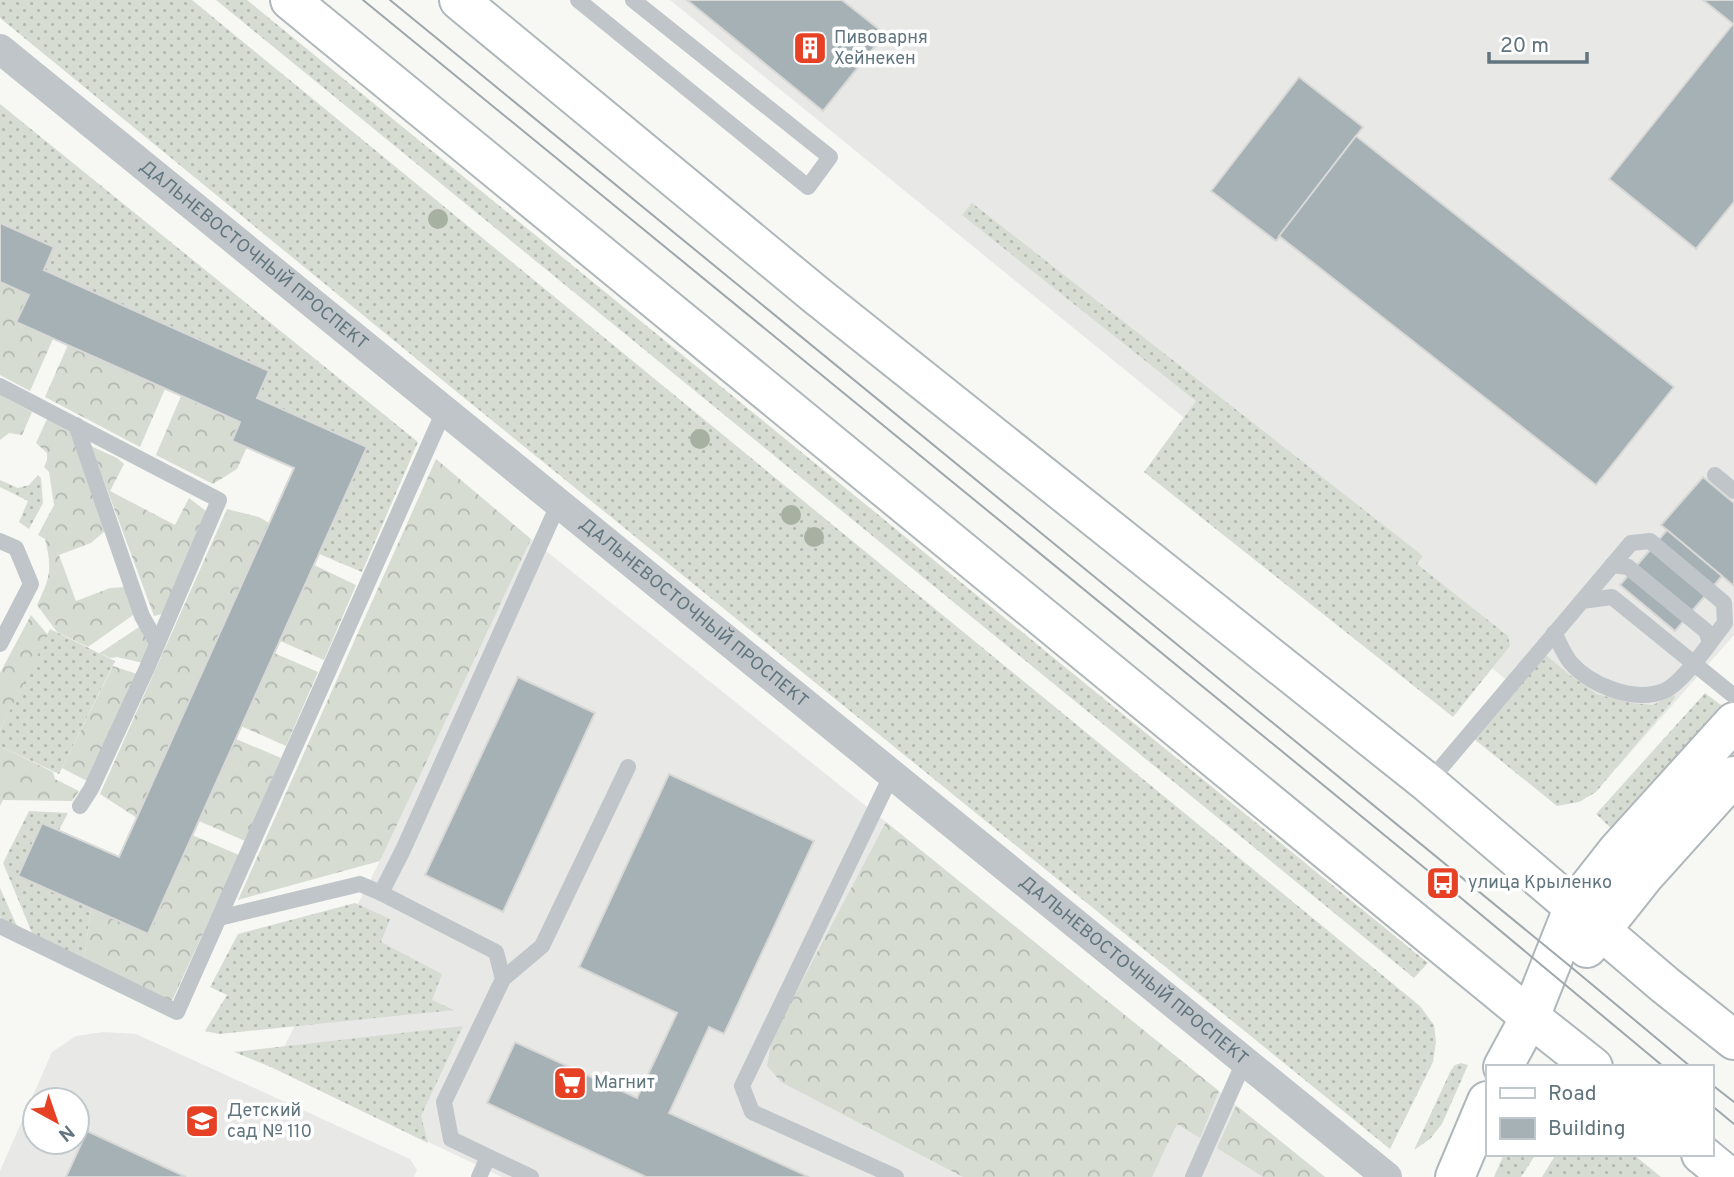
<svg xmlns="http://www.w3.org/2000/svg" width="1734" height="1177" font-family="Overpass,sans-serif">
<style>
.built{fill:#e8e8e7;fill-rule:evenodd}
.grass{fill:url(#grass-dots)}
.forest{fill:url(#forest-crowns)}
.building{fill:#a6b1b5;stroke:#d8d8d6;stroke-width:2}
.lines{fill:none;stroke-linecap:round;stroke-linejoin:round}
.secondary-casing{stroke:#afb7bb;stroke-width:42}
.lane{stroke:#bfc5c8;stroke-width:16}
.street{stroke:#bfc5c8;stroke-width:30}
.secondary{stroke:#fff;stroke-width:38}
.tram{stroke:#9ea7ac;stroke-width:2}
.tree{fill:#a7b1a2}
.labels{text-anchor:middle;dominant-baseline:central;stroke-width:7;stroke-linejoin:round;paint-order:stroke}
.poi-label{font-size:18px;fill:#61757f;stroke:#fff;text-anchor:start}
.street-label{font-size:18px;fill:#61757f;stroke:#fff}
</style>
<defs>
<pattern id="grass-dots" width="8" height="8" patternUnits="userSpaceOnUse" patternTransform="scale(1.75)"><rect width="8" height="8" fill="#d7dcd3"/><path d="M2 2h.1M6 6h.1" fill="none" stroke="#b2b7b0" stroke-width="1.8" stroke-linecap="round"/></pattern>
<pattern id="forest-crowns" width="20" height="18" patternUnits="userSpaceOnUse" patternTransform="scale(1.75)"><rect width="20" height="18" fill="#d7dcd3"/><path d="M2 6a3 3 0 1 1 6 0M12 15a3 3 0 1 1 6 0" fill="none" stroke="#b2b7b0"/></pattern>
</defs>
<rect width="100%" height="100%" fill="#f7f7f3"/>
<!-- built -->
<g class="built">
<polygon points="670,0 1734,0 1734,635 1616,769"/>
<polygon points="531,539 886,822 1325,1177 502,1177 273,1068 380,861"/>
<path d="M 103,1032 L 136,1034 L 410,1159 L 417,1170 L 414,1177 L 0,1177 L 0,1171 L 52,1052 L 76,1036 ZM 35,1100 L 77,1100 L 77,1142 L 35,1142 Z"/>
</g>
<!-- grass -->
<g class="grass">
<polygon points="0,0 192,0 1420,1006 1434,1025 1436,1042 1433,1062 1390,1149 452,388 0,18"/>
<polygon points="216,0 247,0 1428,963 1414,978"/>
<polygon points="0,104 418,442 362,572 319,554 367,447 257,398 269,371 44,270 54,247 0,223"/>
<polygon points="972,203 1423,556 1417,564 1508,636 1510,646 1453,717 1144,472 1196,401 962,215"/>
<polygon points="38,475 41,478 43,503 29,529 19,522 28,501 0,487 0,480 18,488 29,485"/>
<polygon points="50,629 115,661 59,774 0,746 0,730"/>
<polygon points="1546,655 1571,676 1597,694 1631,703 1653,705 1674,694 1675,698 1596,792 1579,802 1557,806 1474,739"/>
<polygon points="1705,693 1721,705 1721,714 1614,831 1596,814"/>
<polygon points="29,811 68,813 59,830 42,823 18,876 91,909 84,960 32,933 3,863"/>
<polygon points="0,888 17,926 0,917"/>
<polygon points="355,903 390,919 381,942 442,974 432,1000 454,1010 219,1034 205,1031 227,995 210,987 238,934"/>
<polygon points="463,1026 421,1116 428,1143 273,1068 234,1052"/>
<polygon points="1461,1063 1468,1065 1442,1124 1430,1139 1414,1150 1451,1070 1455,1065"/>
<polygon points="1504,1154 1536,1154 1521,1177 1494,1177"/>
<polygon points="1556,1154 1633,1154 1661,1177 1542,1177"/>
</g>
<!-- forest -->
<g class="forest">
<polygon points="0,282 29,295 17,322 53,339 30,391 0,375"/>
<polygon points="68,345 165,389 140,447 45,397"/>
<polygon points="0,395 32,412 22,435 9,433 0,440"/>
<polygon points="181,396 240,422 232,441 247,447 237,469 213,484 156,455"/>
<path d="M 47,419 L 70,430 L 106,530 L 91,543 L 59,555 L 76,601 L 110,588 L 124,587 L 136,613 L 88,647 L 57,632 L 37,605 C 51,576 52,569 45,539 L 38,535 L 54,505 L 49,472 L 44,467 L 47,460 L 47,453 L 36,443 Z"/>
<polygon points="91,446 117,458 124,464 110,491 175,525 189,498 206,511 162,614 154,616"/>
<polygon points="436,459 531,539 380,861 238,900"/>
<polygon points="227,509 259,517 269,523 137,818 100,794"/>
<polygon points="314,565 356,585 324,660 280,641"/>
<polygon points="31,615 48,635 0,730 0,673"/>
<polygon points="142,625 153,646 143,663 117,657 110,658 100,653"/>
<polygon points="274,653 318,672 286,746 241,726"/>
<polygon points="113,666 137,674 87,781 62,768"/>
<polygon points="236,739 281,758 245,841 199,821"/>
<polygon points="0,746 53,772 55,779 79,791 72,801 3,800 0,806"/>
<polygon points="886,822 1219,1091 1200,1138 1177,1124 1152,1177 963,1177 781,1082 767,1066 772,1038"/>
<polygon points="192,835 239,855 171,1003 84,960 91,909 148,934"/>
<polygon points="1236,1106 1237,1106 1325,1177 1263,1177 1217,1148"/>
</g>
<!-- building -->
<g class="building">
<polygon points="687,0 842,0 885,34 823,111"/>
<polygon points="1703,0 1734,0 1734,202 1696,249 1609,179 1733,24"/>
<polygon points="1299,77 1363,127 1276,241 1211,191"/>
<polygon points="1356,136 1674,387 1596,485 1279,236"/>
<polygon points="0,223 54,247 44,270 269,371 257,398 367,447 148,934 18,876 42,823 119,857 294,468 232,441 240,422 16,322 29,295 0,282"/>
<polygon points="1703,477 1734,503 1734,586 1661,525"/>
<polygon points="1667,530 1722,576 1675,631 1620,585"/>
<polygon points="518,677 595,713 503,912 425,875"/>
<polygon points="669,774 814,841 724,1034 709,1027 669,1113 809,1177 646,1177 487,1103 515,1042 637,1098 677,1013 579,967"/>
<polygon points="87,1131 186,1177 66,1177"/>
</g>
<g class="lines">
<!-- secondary casing -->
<g class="secondary-casing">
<g id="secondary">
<polyline points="290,0 1530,1017 1593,1067"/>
<polyline points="459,0 816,295 1428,783 1665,985 1734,1040"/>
<polyline points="1587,948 1645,875 1734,776"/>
<polyline points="1503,1067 1530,1017 1574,906 1618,850 1734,722"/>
<polyline points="1701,1154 1729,1177"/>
<polyline points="1455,1177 1487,1101"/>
</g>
</g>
<!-- lane -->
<g class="lane">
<polyline points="578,0 808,187 830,157 633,0"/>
<polyline points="0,386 219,500 147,668 91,789 80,806"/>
<polyline points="76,425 142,616 157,643"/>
<polyline points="1715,475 1734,491"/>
<polyline points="0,541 16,548 31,584 0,644"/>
<polyline points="1612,565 1628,567 1706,631 1710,642"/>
<path d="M 1554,633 C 1559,642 1564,654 1570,662 C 1590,685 1633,703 1664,691 C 1683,683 1711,641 1725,623 L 1724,603 L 1650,541 L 1631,543 L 1582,601"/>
<polyline points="892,774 742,1086 752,1112 896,1177"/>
<polyline points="1428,783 1582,601 1612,597 1734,696"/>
<polyline points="219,918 360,884 381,893"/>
<polyline points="0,926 177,1012 444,411"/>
<polyline points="503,979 542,946 628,767"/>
<polyline points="479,1177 488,1157"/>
<polyline points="531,1177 451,1139 444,1102 503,979 496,952 381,893 403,850 558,505"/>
<polyline points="1193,1177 1244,1062"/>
</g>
<!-- street -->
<path class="street" id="s1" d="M 0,49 L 1387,1177"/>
<!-- secondary -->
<use href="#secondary" class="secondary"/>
<!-- tram -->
<g class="tram">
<polyline points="363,0 1443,883 1664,1067"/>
<polyline points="390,0 1571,967 1691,1067"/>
<polyline points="1711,1084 1734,1102"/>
<polyline points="1711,1105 1734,1124"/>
</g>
</g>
<!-- trees -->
<g class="tree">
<circle cx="438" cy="219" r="10"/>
<circle cx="700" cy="439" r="10"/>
<circle cx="791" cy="515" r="10"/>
<circle cx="814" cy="537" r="10"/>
</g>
<!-- icons -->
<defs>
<g id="building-square" transform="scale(1.75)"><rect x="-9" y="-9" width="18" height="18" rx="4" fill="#e64125" stroke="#fff"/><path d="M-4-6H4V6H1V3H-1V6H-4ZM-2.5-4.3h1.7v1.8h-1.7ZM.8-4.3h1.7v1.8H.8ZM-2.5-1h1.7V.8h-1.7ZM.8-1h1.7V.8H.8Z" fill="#fff"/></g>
<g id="bus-square" transform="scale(1.75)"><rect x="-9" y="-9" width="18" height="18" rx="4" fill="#e64125" stroke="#fff"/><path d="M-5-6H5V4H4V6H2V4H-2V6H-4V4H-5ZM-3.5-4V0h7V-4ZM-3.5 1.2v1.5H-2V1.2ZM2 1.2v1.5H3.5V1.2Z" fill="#fff"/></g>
<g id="supermarket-square" transform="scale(1.75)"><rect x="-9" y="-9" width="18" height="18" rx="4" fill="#e64125" stroke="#fff"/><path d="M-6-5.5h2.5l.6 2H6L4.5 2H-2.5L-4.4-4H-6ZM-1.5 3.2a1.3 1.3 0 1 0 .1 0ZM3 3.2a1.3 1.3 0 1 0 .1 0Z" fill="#fff"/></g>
<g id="school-square" transform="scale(1.75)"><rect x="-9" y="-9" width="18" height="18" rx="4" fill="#e64125" stroke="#fff"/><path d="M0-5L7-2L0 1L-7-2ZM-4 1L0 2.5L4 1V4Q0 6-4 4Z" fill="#fff"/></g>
</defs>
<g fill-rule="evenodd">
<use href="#building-square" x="810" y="48"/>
<use href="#bus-square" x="1443" y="883"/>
<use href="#supermarket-square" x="570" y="1083"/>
<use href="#school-square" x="202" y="1121"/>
</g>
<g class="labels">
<!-- poi labels -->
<g class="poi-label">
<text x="834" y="38">Пивоварня<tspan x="834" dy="21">Хейнекен</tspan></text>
<text x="1468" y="883">улица Крыленко</text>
<text x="594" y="1083">Магнит</text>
<text x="227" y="1111">Детский<tspan x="227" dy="21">сад № 110</tspan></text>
</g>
<!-- street labels -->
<g class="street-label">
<text stroke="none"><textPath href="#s1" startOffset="327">ДАЛЬНЕВОСТОЧНЫЙ ПРОСПЕКТ</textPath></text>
<text stroke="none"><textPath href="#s1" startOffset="894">ДАЛЬНЕВОСТОЧНЫЙ ПРОСПЕКТ</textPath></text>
<text stroke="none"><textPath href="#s1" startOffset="1461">ДАЛЬНЕВОСТОЧНЫЙ ПРОСПЕКТ</textPath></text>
</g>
</g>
<!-- legend -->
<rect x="1486" y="1065" width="228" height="91" fill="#ffffff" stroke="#c0c8cc" stroke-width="2"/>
<rect x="1500" y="1088" width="35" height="10" fill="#ffffff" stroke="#c0c8cc" stroke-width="2"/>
<text x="1548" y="1100" font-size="21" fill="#61757f">Road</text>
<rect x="1500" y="1118" width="35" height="21" fill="#a6b1b5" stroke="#c0c8cc" stroke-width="2"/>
<text x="1548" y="1135" font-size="21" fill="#61757f">Building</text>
<!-- north arrow -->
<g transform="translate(56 1121) rotate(140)"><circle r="33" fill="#ffffff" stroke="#c0c8cc" stroke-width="2"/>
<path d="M0-5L12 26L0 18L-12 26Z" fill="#e64125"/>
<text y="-10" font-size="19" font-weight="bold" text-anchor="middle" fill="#61757f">N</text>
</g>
<!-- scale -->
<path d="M1489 52v10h98v-10" fill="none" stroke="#61757f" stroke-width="3.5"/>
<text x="1500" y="52" font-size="21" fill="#61757f" stroke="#ffffff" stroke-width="5" paint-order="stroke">20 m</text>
</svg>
